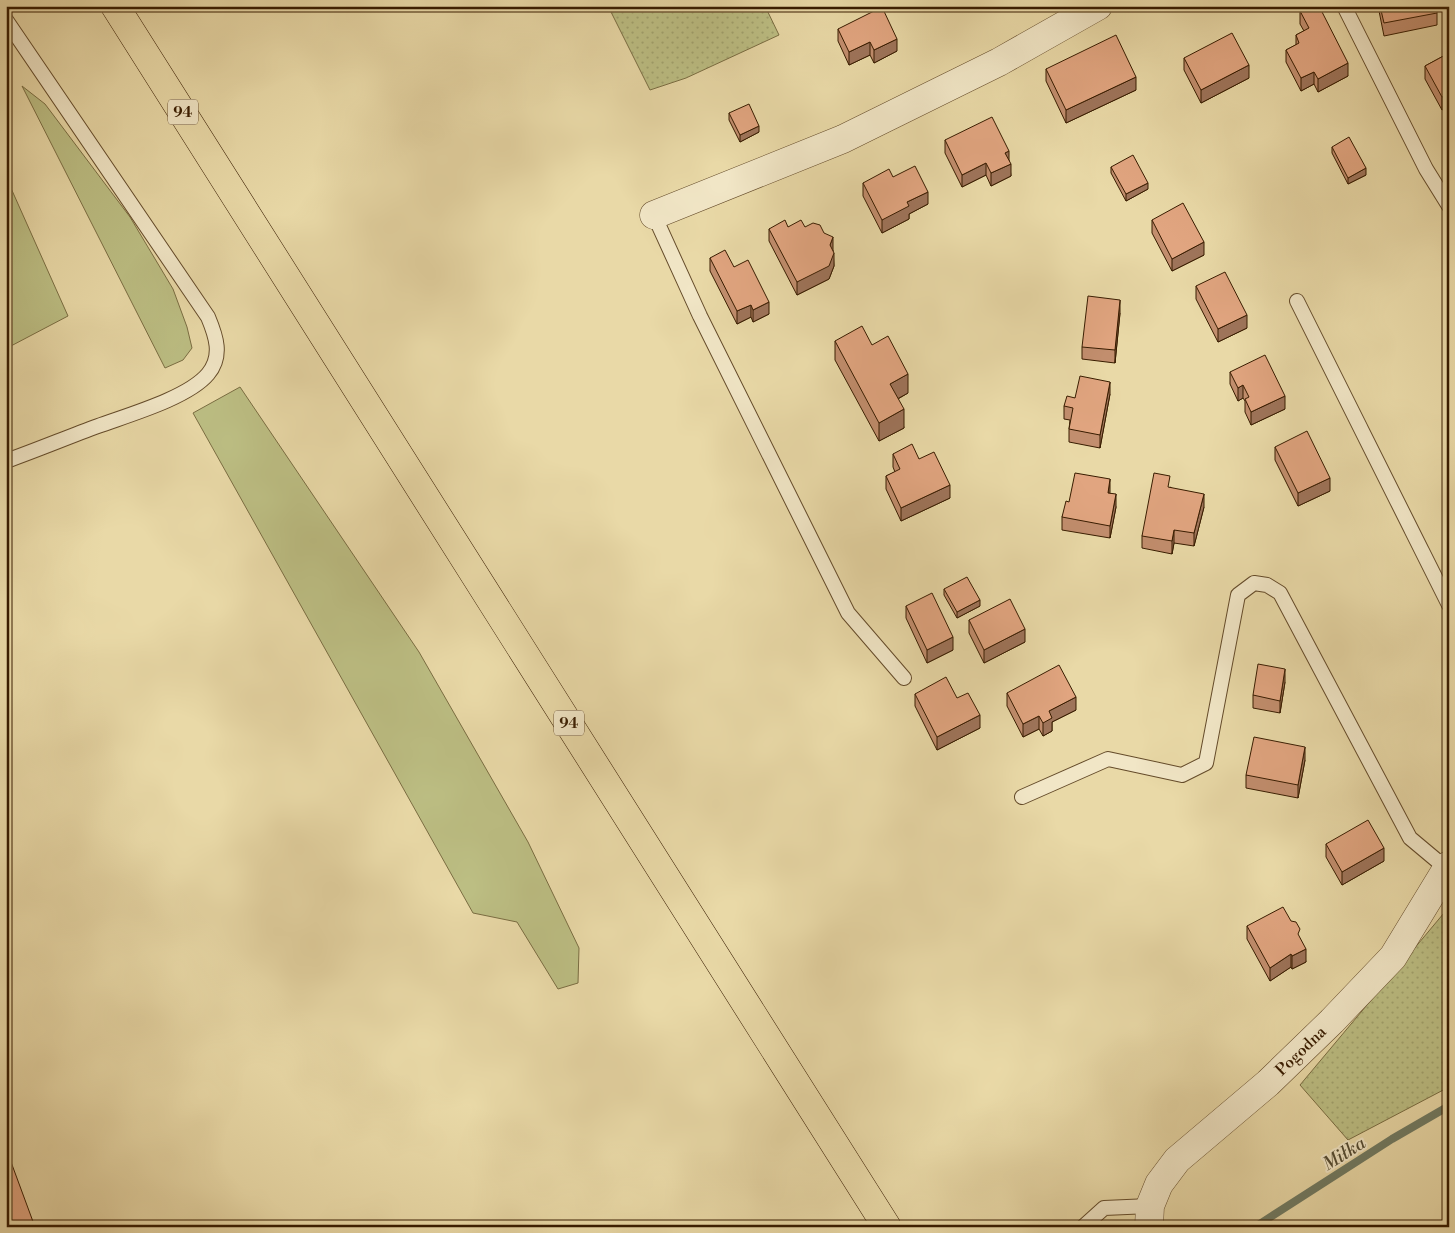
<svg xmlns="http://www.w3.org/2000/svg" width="1455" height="1233" font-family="'Libre Bodoni',serif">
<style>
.green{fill:#bcbe83;stroke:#7a6d42}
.garden{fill:url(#garden-dots);stroke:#7a6d42}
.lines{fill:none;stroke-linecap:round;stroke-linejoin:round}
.stream{stroke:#717b63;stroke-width:8}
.lane-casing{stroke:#644b2a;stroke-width:16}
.street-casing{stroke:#644b2a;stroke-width:29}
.primary-casing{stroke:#381c00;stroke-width:29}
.lane{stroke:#f1e6c6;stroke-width:14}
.street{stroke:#f1e6c6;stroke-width:28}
.primary{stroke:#e9d9a7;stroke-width:28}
.wall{fill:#c28e6e;stroke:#381c00}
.shaded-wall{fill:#9e745a;stroke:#381c00}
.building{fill:#e1a580;stroke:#381c00}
.labels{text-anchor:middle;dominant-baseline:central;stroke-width:4;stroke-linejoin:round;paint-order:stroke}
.shield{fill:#f1e6c6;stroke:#70593b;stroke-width:1}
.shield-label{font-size:15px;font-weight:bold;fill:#381c00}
.street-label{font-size:16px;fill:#381c00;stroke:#f1e6c6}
.water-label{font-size:18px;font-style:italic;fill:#544b32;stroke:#f1e6c6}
</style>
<defs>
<pattern id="garden-dots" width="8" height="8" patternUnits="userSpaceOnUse" patternTransform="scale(1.25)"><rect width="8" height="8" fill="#bcbe83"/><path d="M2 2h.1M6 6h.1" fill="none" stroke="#a2a36f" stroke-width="1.8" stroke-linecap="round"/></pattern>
</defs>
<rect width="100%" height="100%" fill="#e9d9a7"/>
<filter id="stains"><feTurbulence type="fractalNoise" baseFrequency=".004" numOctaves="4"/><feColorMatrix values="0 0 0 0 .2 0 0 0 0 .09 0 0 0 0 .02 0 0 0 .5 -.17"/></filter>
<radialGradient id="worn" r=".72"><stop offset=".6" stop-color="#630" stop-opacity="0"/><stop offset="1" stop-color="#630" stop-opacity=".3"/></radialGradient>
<!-- green -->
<g class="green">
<polygon points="22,86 45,104 130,217 173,289 187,327 192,348 183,360 165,368"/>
<polygon points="6,177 68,316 9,347 6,342"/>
<polygon points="240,387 419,652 528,842 579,948 578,983 558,989 517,922 473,913 193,413"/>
</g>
<!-- garden -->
<g class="garden">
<polygon points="608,6 765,6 779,35 686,78 650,90"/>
<polygon points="1449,907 1449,1087 1348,1140 1300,1085"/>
</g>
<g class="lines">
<!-- stream -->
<polyline class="stream" points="1255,1227 1392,1139 1449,1106"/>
<!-- lane casing -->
<g class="lane-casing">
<g id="lane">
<polyline points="1344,6 1426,169 1449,206"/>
<path d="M 6,20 L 208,317 C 216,336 223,356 208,374 C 188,398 128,415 98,426 C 68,437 37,450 6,461"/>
<polyline points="654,215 700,316 848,613 904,678"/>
<polyline points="1297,301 1449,605"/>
<polyline points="1022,797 1108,759 1182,775 1206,763 1238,595 1254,583 1267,585 1280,593 1410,838 1447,869"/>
<polyline points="1083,1227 1104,1208 1150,1206"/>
</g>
</g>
<!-- street casing -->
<g class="street-casing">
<g id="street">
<polyline points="654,215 843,139 999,62 1098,6"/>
<polyline points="1149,1227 1150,1206 1159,1184 1177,1160 1268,1083 1332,1021 1393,957 1449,865"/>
</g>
</g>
<!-- primary casing -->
<g class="primary-casing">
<polyline id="primary" points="115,6 887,1227"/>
</g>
<!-- lane -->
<use href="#lane" class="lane"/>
<!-- street -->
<use href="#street" class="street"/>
<!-- primary -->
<use href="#primary" class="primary"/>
</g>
<!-- wall -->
<g class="wall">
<polygon points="1378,6 1436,6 1437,13 1437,25 1384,36"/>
<polygon points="1300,11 1348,76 1318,92 1314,84 1301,91 1286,62 1286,50 1296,45 1296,35 1304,31 1300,24"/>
<polygon points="838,29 897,51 874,63 870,55 849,65 838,41"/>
<polygon points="1449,53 1442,110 1425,79 1425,66"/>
<polygon points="1184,58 1249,78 1201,103 1184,70"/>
<polygon points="1046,69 1136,90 1066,123 1046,81"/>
<polygon points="729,113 759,132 740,142 729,120"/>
<polygon points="945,140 1009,160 1011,176 991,186 986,175 962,187 945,153"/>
<polygon points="1332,147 1366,175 1348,184 1332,153"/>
<polygon points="1111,167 1148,189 1126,201 1111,173"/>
<polygon points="893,177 928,204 909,214 909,219 882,233 863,196 863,183"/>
<polygon points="1152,220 1204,255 1172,271 1152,233"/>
<polygon points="788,227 805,227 833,250 834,266 829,279 797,295 769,241 769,229"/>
<polygon points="710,258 734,267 769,314 753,322 751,317 737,324 710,271"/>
<polygon points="1196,286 1247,328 1218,342 1196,299"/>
<polygon points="1120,313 1115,363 1082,359 1082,347"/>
<polygon points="835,341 908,393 898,399 904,428 879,441 835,360"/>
<polygon points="1230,372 1285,409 1251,425 1245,412 1245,401 1243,398 1238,401 1230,384"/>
<polygon points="1110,394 1100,448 1069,442 1069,429 1070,420 1064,419 1064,406 1075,398"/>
<polygon points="1275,447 1330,491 1298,506 1275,460"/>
<polygon points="893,454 919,459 950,498 901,521 886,489 886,476 895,472 893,467"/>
<polygon points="1170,487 1204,507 1194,546 1174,543 1172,554 1142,548 1142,536"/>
<polygon points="1110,493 1116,507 1110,538 1062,530 1062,517 1069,502"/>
<polygon points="1449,524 1449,549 1444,539 1444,526"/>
<polygon points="944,589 980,606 957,618 944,595"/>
<polygon points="906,606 953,650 927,663 906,618"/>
<polygon points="969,620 1025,642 984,663 969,633"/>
<polygon points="1285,682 1280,713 1253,708 1253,695"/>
<polygon points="1007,693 1076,710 1052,722 1052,731 1043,736 1039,729 1023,737 1007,706"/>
<polygon points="915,694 957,698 980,728 937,750 915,706"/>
<polygon points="1305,760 1298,798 1246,788 1246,775"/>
<polygon points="1326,844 1384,861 1342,885 1326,857"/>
<polygon points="1247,926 1300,938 1306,962 1292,969 1291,967 1270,981 1247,939"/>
</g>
<!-- shaded-wall -->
<g class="shaded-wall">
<polygon points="897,39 897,51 874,63 874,50"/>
<polygon points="870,42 870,55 849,65 849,52"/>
<polygon points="1348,63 1348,76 1318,92 1318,79"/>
<polygon points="1249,65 1249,78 1201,103 1201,90"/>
<polygon points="1314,72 1314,84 1301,91 1301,78"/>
<polygon points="1136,77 1136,90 1066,123 1066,110"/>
<polygon points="1449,94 1449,107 1442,110 1442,97"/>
<polygon points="759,126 759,132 740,142 740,135"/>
<polygon points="1009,151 1009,164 1005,153"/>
<polygon points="986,163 986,175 962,187 962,175"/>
<polygon points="1011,164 1011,176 991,186 991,173"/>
<polygon points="1366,168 1366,175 1348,184 1348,178"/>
<polygon points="1148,183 1148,189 1126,201 1126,194"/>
<polygon points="928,192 928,204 909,214 909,219 882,233 882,220 907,202"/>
<polygon points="833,237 833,250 830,258 830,245"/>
<polygon points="1204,242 1204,255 1172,271 1172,259"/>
<polygon points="834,253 834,266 829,279 797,295 797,282"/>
<polygon points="1120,300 1120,313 1115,363 1115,350"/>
<polygon points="769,302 769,314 753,322 753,310"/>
<polygon points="751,305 751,317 737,324 737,311"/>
<polygon points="1247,315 1247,328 1218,342 1218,329"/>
<polygon points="908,374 908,393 890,403 890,384"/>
<polygon points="1110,382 1110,394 1100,448 1100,435"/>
<polygon points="1243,385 1243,398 1238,401 1238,388"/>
<polygon points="1285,396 1285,409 1251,425 1251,412"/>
<polygon points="904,409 904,428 879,441 879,423"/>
<polygon points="1330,478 1330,491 1298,506 1298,493"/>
<polygon points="1110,479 1110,492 1108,506 1108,493"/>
<polygon points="950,485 950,498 901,521 901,508"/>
<polygon points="1116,494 1116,507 1110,538 1110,526"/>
<polygon points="1204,494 1204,507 1194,546 1194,533"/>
<polygon points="1174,530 1174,543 1172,554 1172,541"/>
<polygon points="980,600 980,606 957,618 957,612"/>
<polygon points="1025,629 1025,642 984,663 984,650"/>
<polygon points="953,637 953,650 927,663 927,650"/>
<polygon points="1285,669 1285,682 1280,713 1280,701"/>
<polygon points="1076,697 1076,710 1052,722 1052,731 1043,736 1043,723 1049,711"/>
<polygon points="980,715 980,728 937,750 937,737"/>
<polygon points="1039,716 1039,729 1023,737 1023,724"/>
<polygon points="1305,747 1305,760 1298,798 1298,785"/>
<polygon points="1384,848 1384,861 1342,885 1342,872"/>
<polygon points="1306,949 1306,962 1292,969 1292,956"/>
<polygon points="1291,954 1291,967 1270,981 1270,968"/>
</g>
<!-- building -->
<g class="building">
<polygon points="1309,6 1319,6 1348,63 1318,79 1314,72 1301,78 1286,50 1299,43 1296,35 1309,28 1300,11"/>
<polygon points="1380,6 1436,6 1437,13 1384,23"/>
<polygon points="882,7 897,39 874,50 870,42 849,52 838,29"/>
<polygon points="1232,33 1249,65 1201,90 1184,58"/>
<polygon points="1116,35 1136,77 1066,110 1046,69"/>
<polygon points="1449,53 1449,94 1442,97 1425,66"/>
<polygon points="749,104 759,126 740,135 729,113"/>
<polygon points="992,117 1009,151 1005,153 1011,164 991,173 986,163 962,175 945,140"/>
<polygon points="1349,137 1366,168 1348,178 1332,147"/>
<polygon points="1133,155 1148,183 1126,194 1111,167"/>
<polygon points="915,166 928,192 907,202 909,206 882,220 863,183 889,169 893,177"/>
<polygon points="1183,203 1204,242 1172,259 1152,220"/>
<polygon points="785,220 788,227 801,220 805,227 813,223 820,225 824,233 833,237 830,245 834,253 829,266 797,282 769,229"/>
<polygon points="725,250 734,267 748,260 769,302 753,310 751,305 737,311 710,258"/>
<polygon points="1225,272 1247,315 1218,329 1196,286"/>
<polygon points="1088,296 1120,300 1115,350 1082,347"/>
<polygon points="862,326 872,345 888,336 908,374 890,384 904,409 879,423 835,341"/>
<polygon points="1265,355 1285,396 1251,412 1245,399 1249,397 1243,385 1238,388 1230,372"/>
<polygon points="1080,376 1110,382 1100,435 1069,429 1073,408 1064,406 1067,396 1075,398"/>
<polygon points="1307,431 1330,478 1298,493 1275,447"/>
<polygon points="912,444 919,459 934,452 950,485 901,508 886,476 900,469 893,454"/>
<polygon points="1075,473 1110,479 1108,493 1116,494 1110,526 1062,517 1066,501 1069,502"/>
<polygon points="1154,473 1170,476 1168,487 1204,494 1194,533 1174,530 1172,541 1142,536"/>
<polygon points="1449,524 1449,536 1444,526"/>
<polygon points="967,577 980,600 957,612 944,589"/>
<polygon points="932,593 953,637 927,650 906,606"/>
<polygon points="1010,599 1025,629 984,650 969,620"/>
<polygon points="1258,664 1285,669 1280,701 1253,695"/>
<polygon points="1059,665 1076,697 1049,711 1052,718 1043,723 1039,716 1023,724 1007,693"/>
<polygon points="946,677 957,698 968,693 980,715 937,737 915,694"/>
<polygon points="1254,737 1305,747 1298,785 1246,775"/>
<polygon points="1368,820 1384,848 1342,872 1326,844"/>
<polygon points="1283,907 1291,921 1296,922 1300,929 1298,934 1306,949 1292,956 1291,954 1270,968 1247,926"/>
<polygon points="11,1162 35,1227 6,1227 6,1164"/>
</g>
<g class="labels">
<!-- shield labels -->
<g class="shield">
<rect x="168" y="99.5" width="30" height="25" rx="4"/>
<rect x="554" y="710.5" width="30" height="25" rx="4"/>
</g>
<g class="shield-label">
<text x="183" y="112">94</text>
<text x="569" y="723">94</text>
</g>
<!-- street labels -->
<g class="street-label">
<text transform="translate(1301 1051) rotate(-44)">Pogodna</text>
</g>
<!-- water labels -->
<g class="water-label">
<text transform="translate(1344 1154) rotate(-32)">Miłka</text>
</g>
</g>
<!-- margin -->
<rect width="1455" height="1233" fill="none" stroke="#e9d9a7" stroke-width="25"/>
<rect x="8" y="8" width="1440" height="1218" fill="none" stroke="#381c00" stroke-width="2.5"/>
<rect x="12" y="12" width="1430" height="1208" fill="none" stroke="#381c00"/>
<rect width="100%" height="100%" filter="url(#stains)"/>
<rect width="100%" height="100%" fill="url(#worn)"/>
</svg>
